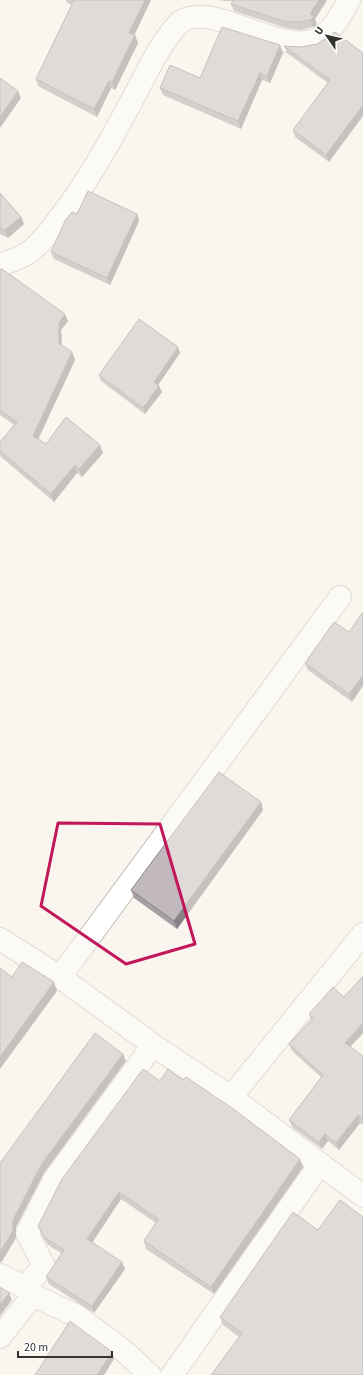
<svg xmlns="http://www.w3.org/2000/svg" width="363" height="1375" font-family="'Source Sans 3',sans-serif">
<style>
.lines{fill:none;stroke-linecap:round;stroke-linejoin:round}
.minor-casing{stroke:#c0bcb5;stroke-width:24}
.minor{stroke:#fff;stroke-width:22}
.wall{fill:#a69fa3}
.shaded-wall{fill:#878285}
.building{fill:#c1b9be;stroke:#878285}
.marked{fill:none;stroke:#c2185b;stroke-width:3;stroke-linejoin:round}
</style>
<rect width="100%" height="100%" fill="#faf5ee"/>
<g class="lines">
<!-- minor casing -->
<g class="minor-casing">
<g id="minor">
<path d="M 0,265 C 11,261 24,257 33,249 C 44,240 53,227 62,215 C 92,176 115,132 138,89 C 149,68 163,39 180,22 C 214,0 277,56 317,39 C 333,32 341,14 349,0"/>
<polyline points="0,939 60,977 153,1045 231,1097 363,1196"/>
<polyline points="60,977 340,597"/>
<polyline points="231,1097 363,934"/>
<polyline points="0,1275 25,1287 33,1295"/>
<polyline points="25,1287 44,1266 27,1233 54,1180 153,1045"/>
<polyline points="0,1337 33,1295 77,1316 124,1351 150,1375"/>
<polyline points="172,1375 320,1164"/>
</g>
</g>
<!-- minor -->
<use href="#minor" class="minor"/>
</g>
<!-- wall -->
<g class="wall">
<polygon points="66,0 151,0 134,35 138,43 115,90 111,88 97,117 38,86 36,79 72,5 67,3"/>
<polygon points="221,0 327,0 315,19 317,25 313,27 300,30 286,28 234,11 231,4 233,1 221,1"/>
<polygon points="335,32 329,162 295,137 293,130 328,83 287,53 284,46 301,47 317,44"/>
<polygon points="280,45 283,53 270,83 262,80 241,129 163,95 160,88 200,78"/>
<polygon points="0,193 21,217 24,224 8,238 0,234"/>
<polygon points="77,214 137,214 139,221 110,285 54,259 51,252"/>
<polygon points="0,269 68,321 61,330 62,345 72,352 75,360 38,439 46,444 103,453 82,477 77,473 54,502 0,456 0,442 14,425 0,415"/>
<polygon points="180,353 158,385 159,386 162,392 145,414 101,381 99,375"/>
<polygon points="334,622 352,702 308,670 305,663"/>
<polygon points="261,802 263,810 177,929 134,898 131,890"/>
<polygon points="309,1014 363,1033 350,1047 363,1056 363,1125 360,1123 339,1150 328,1141 322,1149 292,1127 289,1120 321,1077 292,1051 289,1044 311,1020"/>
<polygon points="160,1081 303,1167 214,1294 146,1249 144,1241 156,1223 121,1199 92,1242 122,1262 125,1269 94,1313 49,1284 46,1277 62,1254 47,1244 41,1233 38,1226"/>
<polygon points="318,1230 239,1337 223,1325 220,1317"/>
</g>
<!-- shaded-wall -->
<g class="shaded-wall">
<polygon points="145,0 151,0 132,40 129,33"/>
<polygon points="319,0 327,0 315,19 317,25 313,27 310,20 310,14"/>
<polygon points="135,35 138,43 115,90 112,82"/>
<polygon points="280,45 283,53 270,83 267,76"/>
<polygon points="260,73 262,80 241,129 238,121"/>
<polygon points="109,81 111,88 97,117 94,109"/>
<polygon points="18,91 21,98 0,128 0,117"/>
<polygon points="363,105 363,116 329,162 326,155"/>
<polygon points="137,214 139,221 110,285 107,278"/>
<polygon points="21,217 24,224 8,238 5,230"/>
<polygon points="65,314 68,321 61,330 62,350 59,343 59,323"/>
<polygon points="178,347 180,353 156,388 154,382"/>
<polygon points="72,352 75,360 36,444 33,436"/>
<polygon points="159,386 162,392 145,414 143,408"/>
<polygon points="100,445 103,453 82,477 79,469"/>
<polygon points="75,465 77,473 54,502 51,494"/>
<polygon points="363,675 363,686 352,702 349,694"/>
<polygon points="261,802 263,810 177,929 174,921"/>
<polygon points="54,982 57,991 0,1069 0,1057"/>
<polygon points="363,1023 363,1033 347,1050 345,1043"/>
<polygon points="123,1054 126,1061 44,1173 16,1227 16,1238 1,1263 0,1261 0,1252 13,1220 41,1165"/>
<polygon points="358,1115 360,1123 339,1150 336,1143"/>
<polygon points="325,1134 328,1141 322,1149 319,1142"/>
<polygon points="300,1159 303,1167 214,1294 211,1287"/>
<polygon points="119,1192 121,1199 90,1246 87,1239"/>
<polygon points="122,1262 125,1269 94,1313 92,1306"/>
<polygon points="9,1293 12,1300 0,1316 0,1305"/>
<polygon points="112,1352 114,1359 104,1375 97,1375"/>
</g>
<!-- building -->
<g class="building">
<polygon points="74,0 145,0 129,33 135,35 112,82 109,81 94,109 36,79"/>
<polygon points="233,0 319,0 310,14 314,17 310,20 298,22 283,21 231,4"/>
<polygon points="222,27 280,45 267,76 260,73 238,121 160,88 170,65 200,78"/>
<polygon points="335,32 363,53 363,105 326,155 293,130 330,80 284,46 301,47 317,44"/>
<polygon points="0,78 18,91 0,117"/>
<polygon points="88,191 137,214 107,278 51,252 65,221 72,212 77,214"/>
<polygon points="0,193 21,217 5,230 0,228"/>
<polygon points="0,269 2,269 65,314 59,323 59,343 72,352 33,436 46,444 66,417 100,445 79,469 75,465 51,494 0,451 0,442 17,422 0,410"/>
<polygon points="139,319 178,347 154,382 159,386 143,408 99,375"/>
<polygon points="363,612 363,675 349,694 305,663 334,622 349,632"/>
<polygon points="219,772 261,802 174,921 131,890"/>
<polygon points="22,962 54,982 0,1057 0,968 12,977"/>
<polygon points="363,976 363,1023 345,1043 363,1056 363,1120 358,1115 336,1143 325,1134 319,1142 289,1120 323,1075 289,1044 313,1018 309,1014 333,987 344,997"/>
<polygon points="95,1033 123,1054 41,1165 13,1220 13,1231 0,1252 0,1163"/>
<polygon points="143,1069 160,1081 168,1069 183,1080 186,1077 232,1108 300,1159 211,1287 144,1241 158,1219 119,1192 87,1239 122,1262 92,1306 46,1277 64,1250 44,1237 38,1226 62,1179"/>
<polygon points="340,1200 363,1217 363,1375 211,1375 242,1333 220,1317 293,1212 318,1230"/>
<polygon points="0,1287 9,1293 0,1305"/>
<polygon points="70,1321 112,1352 97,1375 35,1375"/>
</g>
<!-- marked area -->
<path d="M0 0H363V1375H0ZM 58,823 L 160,824 L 195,944 L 126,964 L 41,906 Z" fill="#faf5ee" fill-opacity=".55" fill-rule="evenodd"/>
<path class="marked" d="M 58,823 L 160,824 L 195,944 L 126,964 L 41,906 Z"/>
<!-- north arrow -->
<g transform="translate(327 36) rotate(304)" stroke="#ffffff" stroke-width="3" paint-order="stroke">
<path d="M0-3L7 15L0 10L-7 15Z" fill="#353330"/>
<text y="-6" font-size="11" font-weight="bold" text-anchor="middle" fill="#353330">U</text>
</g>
<!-- scale -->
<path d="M18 1351v6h94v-6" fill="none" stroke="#353330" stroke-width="2"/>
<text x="24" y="1351" font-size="12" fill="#353330" stroke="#ffffff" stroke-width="3" paint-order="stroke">20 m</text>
</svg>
